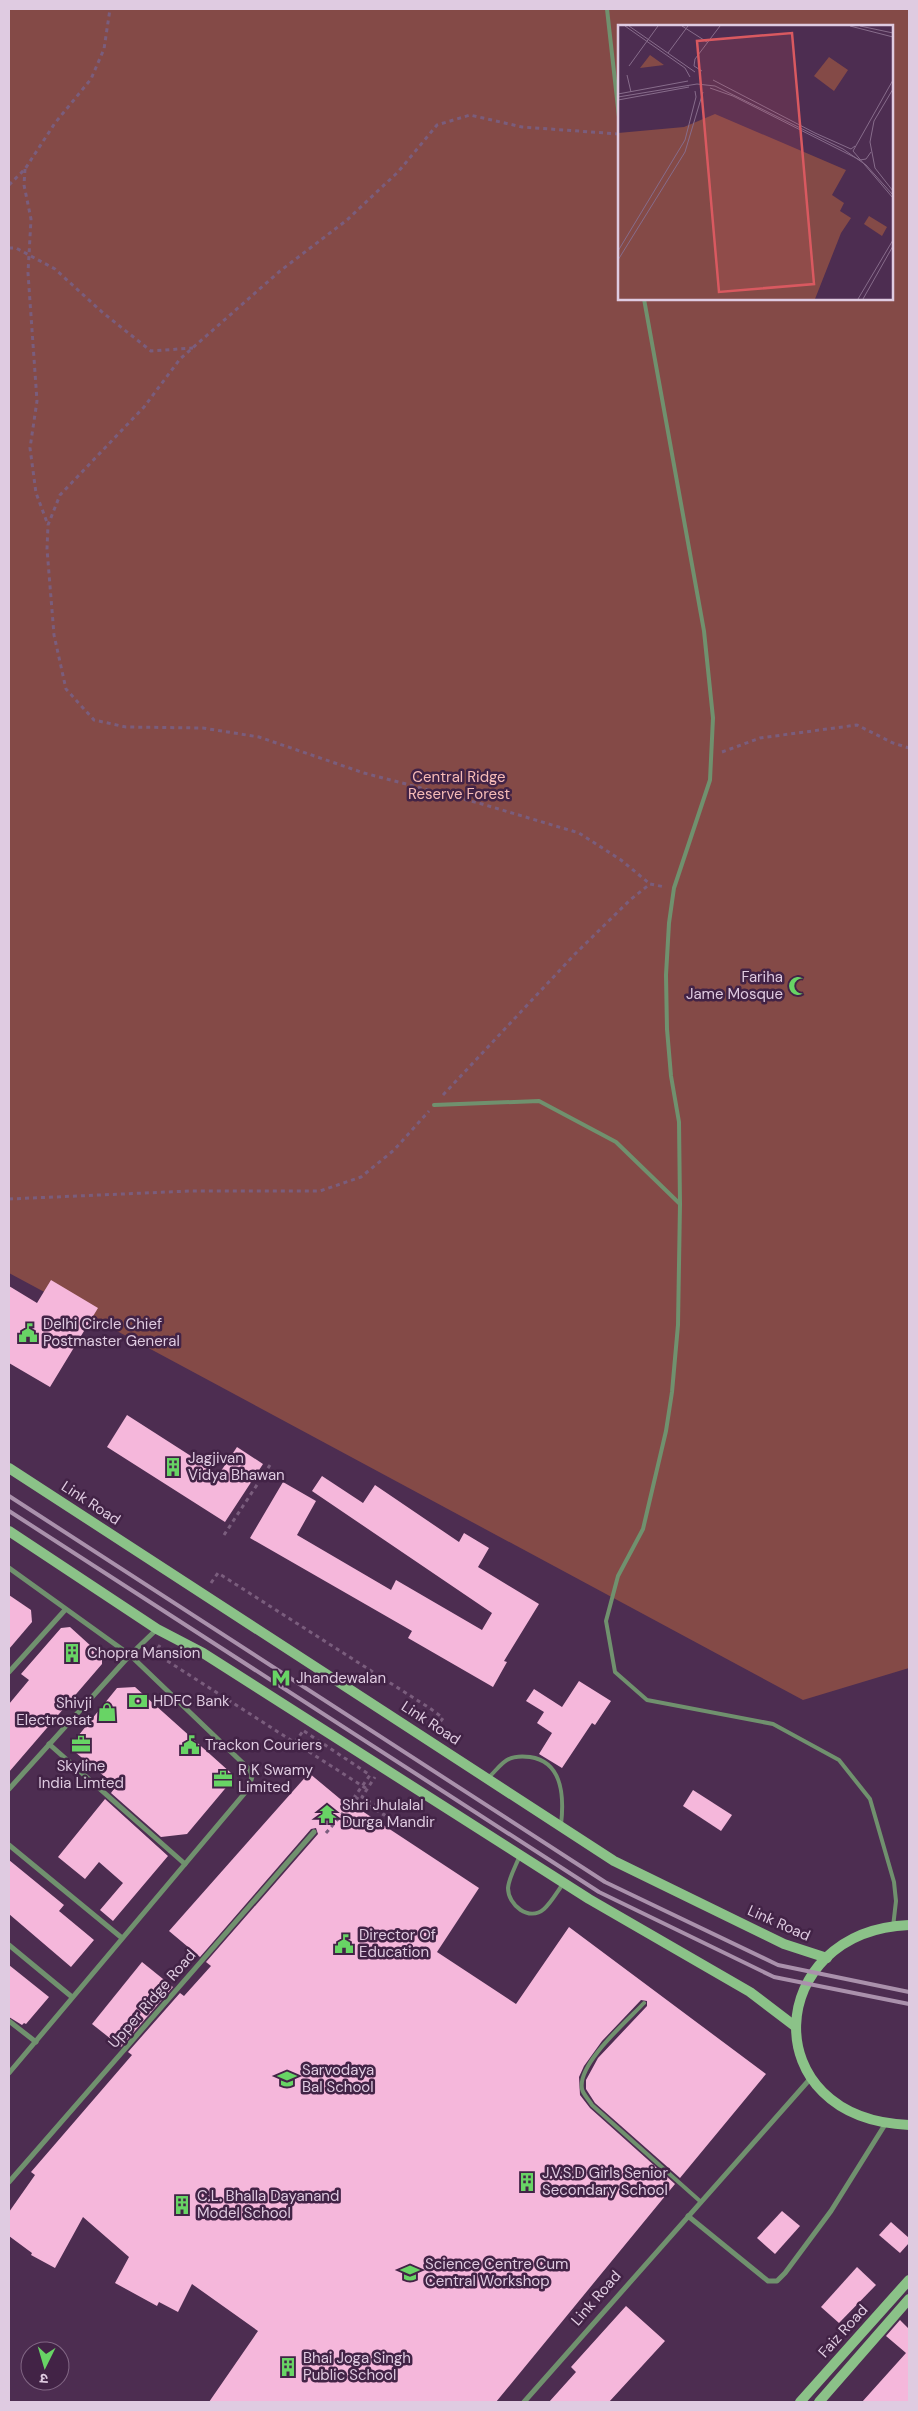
<svg xmlns="http://www.w3.org/2000/svg" width="918" height="2411" font-family="'DM Sans','Noto Sans Devanagari',sans-serif">
<style>
.green{fill:#844a47;fill-rule:evenodd}
.building{fill:#f5b7db}
.lines{fill:none;stroke-linecap:round;stroke-linejoin:round}
.path{stroke:#7a5d7d;stroke-width:3;stroke-dasharray:4 4;stroke-linecap:butt}
.lane{stroke:#70916e;stroke-width:4}
.street{stroke:#70916e;stroke-width:5}
.secondary{stroke:#8bc288;stroke-width:10}
.rail{stroke:#aa91ac;stroke-width:4}
.path-bridge{stroke:#7a5d7d;stroke-width:3;stroke-dasharray:4 4;stroke-linecap:butt}
.labels{text-anchor:middle;dominant-baseline:central;stroke-width:5;stroke-linejoin:round;paint-order:stroke}
.park-label{font-size:15px;fill:#f6bbb7;stroke:#422346}
.poi-label{font-size:15px;fill:#dfcbe1;stroke:#422346;text-anchor:start}
.street-label{font-size:15px;fill:#dfcbe1;stroke:#422346}
.inset-road{fill:none;stroke:#876c8b;stroke-width:1}
.view{fill:#d95960;fill-opacity:0.15;stroke:#d95960;stroke-width:2.5}
.inset-edge{fill:none;stroke:#dfcbe1;stroke-width:2.5}
</style>
<rect width="100%" height="100%" fill="#4d2d51"/>
<!-- green -->
<path class="green" d="M 9,9 L 909,9 L 909,1668 L 803,1700 L 9,1273 ZM 619,26 L 892,26 L 892,299 L 619,299 Z"/>
<!-- building -->
<g class="building">
<polygon points="51,1280 98,1308 50,1387 9,1363 9,1286 37,1303"/>
<polygon points="127,1415 219,1474 237,1447 263,1464 225,1522 107,1447"/>
<polygon points="322,1476 363,1503 375,1485 459,1542 464,1533 489,1548 478,1567 539,1604 504,1661 507,1662 493,1687 408,1638 412,1631 250,1538 283,1482 316,1501 297,1535 391,1590 396,1580 482,1630 492,1613 312,1491"/>
<polygon points="9,1595 31,1610 32,1622 9,1649"/>
<polygon points="70,1627 102,1656 102,1664 9,1772 9,1704 29,1680 21,1674 61,1628"/>
<polygon points="579,1681 611,1701 595,1725 592,1723 562,1768 539,1754 552,1733 537,1723 544,1712 526,1701 534,1689 562,1707"/>
<polygon points="135,1687 231,1773 229,1784 187,1834 161,1837 111,1793 116,1786 75,1752 74,1741 117,1688"/>
<polygon points="309,1773 351,1808 353,1805 479,1888 437,1952 516,2004 569,1927 766,2074 680,2178 595,2103 586,2089 586,2080 598,2058 647,2006 647,2001 641,2000 602,2041 584,2066 579,2077 580,2095 590,2108 675,2184 496,2402 209,2402 258,2331 192,2284 178,2312 159,2302 157,2306 115,2283 129,2257 83,2217 55,2268 31,2255 32,2253 9,2236 9,2212 35,2175 31,2172 132,2055 128,2052 180,1993 184,1996 211,1966 206,1962 318,1834 316,1828 311,1829 200,1957 169,1931"/>
<polygon points="693,1790 732,1815 721,1831 683,1806"/>
<polygon points="105,1799 168,1856 113,1921 100,1910 123,1883 99,1862 85,1879 58,1857"/>
<polygon points="9,1860 64,1905 59,1911 94,1940 71,1967 9,1914"/>
<polygon points="142,1962 173,1987 121,2047 92,2024"/>
<polygon points="9,1965 49,1997 26,2024 24,2023 22,2025 9,2017"/>
<polygon points="782,2211 800,2226 775,2254 757,2238"/>
<polygon points="891,2222 909,2238 909,2243 900,2253 879,2235"/>
<polygon points="857,2267 876,2285 839,2323 821,2307"/>
<polygon points="626,2306 665,2341 609,2402 549,2402 576,2372 571,2367"/>
<polygon points="900,2320 909,2329 909,2402 862,2402 906,2353 886,2336"/>
</g>
<g class="lines">
<!-- path -->
<g class="path">
<polyline points="619,134 522,127 470,115 437,125 398,172 347,220 280,271 180,359 144,407 60,495 48,525 47,549 54,635 66,689 94,720 126,727 203,728 259,737 364,773 482,804 579,833 621,860 650,884"/>
<polyline points="25,169 24,185 31,219 28,273 37,401 30,448 36,493 48,525"/>
<polyline points="9,185 25,169 55,123 91,79 104,49 110,9"/>
<polyline points="9,248 16,248 55,269 102,312 151,351 193,348"/>
<polyline points="722,752 760,738 857,725 893,743 909,748"/>
<polyline points="443,1095 575,954 630,900 650,884 665,887"/>
<polyline points="9,1199 190,1191 320,1191 361,1177 394,1150 429,1111"/>
<polyline points="224,1535 270,1465"/>
<polyline points="211,1583 218,1573 431,1709 443,1718 435,1729"/>
<polyline points="160,1645 155,1653 367,1789"/>
<polyline points="295,1742 303,1731"/>
<polyline points="355,1797 384,1815 386,1812 362,1797 375,1777"/>
<polyline points="326,1833 343,1813"/>
</g>
<!-- lane -->
<g class="lane">
<polyline points="607,9 619,117"/>
<polyline points="644,299 704,631 713,718 710,780 674,888 669,923 666,975 667,1029 671,1076 679,1122 680,1204 678,1325 672,1392 666,1431 643,1529 618,1576 606,1621 615,1672 647,1700 773,1724 839,1760 870,1799 894,1882 896,1901 893,1927"/>
<polyline points="434,1105 539,1101 616,1142 680,1204"/>
<path d="M 488,1778 C 494,1773 500,1764 507,1760 C 514,1756 523,1756 530,1757 C 564,1762 564,1799 561,1825"/>
<path d="M 520,1855 C 516,1866 509,1877 508,1888 C 508,1905 529,1922 544,1909 C 551,1903 557,1892 563,1884"/>
<path d="M 644,2003 C 627,2021 577,2064 582,2089 C 583,2094 589,2100 592,2105 L 701,2202"/>
</g>
<!-- street -->
<g class="street">
<polyline points="9,1568 130,1655 250,1770 252,1776 249,1788 9,2073"/>
<polyline points="9,1672 65,1610"/>
<polyline points="49,1744 185,1864"/>
<polyline points="9,1789 130,1655 157,1629"/>
<polyline points="9,1845 122,1938"/>
<polyline points="9,1945 72,1997"/>
<polyline points="9,2021 36,2042"/>
<polyline points="9,2182 314,1832"/>
<polyline points="688,2216 768,2281 777,2281 785,2273 831,2211 886,2123"/>
<polyline points="524,2402 810,2079"/>
</g>
<!-- secondary -->
<g class="secondary">
<polyline points="9,1468 614,1861 784,1944 827,1958"/>
<polyline points="9,1531 157,1629 203,1653 589,1899 750,1992 796,2027"/>
<path d="M 909,1925 C 764,1931 753,2119 909,2125"/>
<polyline points="800,2402 909,2280"/>
<polyline points="819,2402 909,2299"/>
</g>
<!-- rail -->
<g class="rail">
<polyline points="9,1496 605,1882 778,1965 909,1992"/>
<polyline points="9,1511 599,1892 774,1977 909,2004"/>
</g>
<!-- path-bridge -->
<polyline class="path-bridge" points="304,1731 370,1775 343,1813"/>
</g>
<!-- icons -->
<defs>
<g id="mosque-bare" transform="scale(1.5)"><path d="M3.5-4.9A6 6 0 1 0 3.5 4.9A5 5 0 1 1 3.5-4.9Z" fill="#68d465" stroke="#422346" stroke-width="2.5" paint-order="stroke"/></g>
<g id="civic-bare" transform="scale(1.5)"><path d="M-.6-6.5H3V-4.5H.6V-3L4-1V1h2V6H-6V1h2V-1L-.6-3ZM-1.2 2.5V6h2.4V2.5Z" fill="#68d465" stroke="#422346" stroke-width="2.5" paint-order="stroke"/></g>
<g id="building-bare" transform="scale(1.5)"><path d="M-4-6H4V6H1V3H-1V6H-4ZM-2.5-4.3h1.7v1.8h-1.7ZM.8-4.3h1.7v1.8H.8ZM-2.5-1h1.7V.8h-1.7ZM.8-1h1.7V.8H.8Z" fill="#68d465" stroke="#422346" stroke-width="2.5" paint-order="stroke"/></g>
<g id="metro-bare" transform="scale(1.5)"><path d="M-5.5 5V-5H-3L0 0L3-5H5.5V5H3V-.5L0 4L-3-.5V5Z" fill="#68d465" stroke="#422346" stroke-width="2.5" paint-order="stroke"/></g>
<g id="bank-bare" transform="scale(1.5)"><path d="M-6-4H6V4H-6ZM0-2.3a2.3 2.3 0 1 0 0 4.6a2.3 2.3 0 1 0 0-4.6Z" fill="#68d465" stroke="#422346" stroke-width="2.5" paint-order="stroke"/></g>
<g id="shop-bare" transform="scale(1.5)"><path d="M-5-2.5h2.3a2.7 3.5 0 0 1 5.4 0H5L5.5 6h-11ZM-1.5-2.5h3a1.5 2.3 0 0 0-3 0Z" fill="#68d465" stroke="#422346" stroke-width="2.5" paint-order="stroke"/></g>
<g id="office-bare" transform="scale(1.5)"><path d="M-6-3h4V-5.5h4V-3h4V5H-6ZM-1-4.5V-3h2v-1.5ZM-6 0V1H6V0Z" fill="#68d465" stroke="#422346" stroke-width="2.5" paint-order="stroke"/></g>
<g id="temple-bare" transform="scale(1.5)"><path d="M0-6L5-2H3V0L6.5 2.5H4V6H1.5V3h-3V6H-4V2.5H-6.5L-3 0V-2H-5Z" fill="#68d465" stroke="#422346" stroke-width="2.5" paint-order="stroke"/></g>
<g id="school-bare" transform="scale(1.5)"><path d="M0-5L7-2L0 1L-7-2ZM-4 1L0 2.5L4 1V4Q0 6-4 4Z" fill="#68d465" stroke="#422346" stroke-width="2.5" paint-order="stroke"/></g>
</defs>
<g fill-rule="evenodd">
<use href="#mosque-bare" x="798" y="986"/>
<use href="#civic-bare" x="28" y="1333"/>
<use href="#building-bare" x="173" y="1467"/>
<use href="#building-bare" x="72" y="1653"/>
<use href="#metro-bare" x="281" y="1678"/>
<use href="#bank-bare" x="138" y="1701"/>
<use href="#shop-bare" x="107" y="1712"/>
<use href="#office-bare" x="81" y="1744"/>
<use href="#civic-bare" x="190" y="1745"/>
<use href="#office-bare" x="223" y="1779"/>
<use href="#temple-bare" x="327" y="1814"/>
<use href="#civic-bare" x="344" y="1944"/>
<use href="#school-bare" x="287" y="2079"/>
<use href="#building-bare" x="527" y="2182"/>
<use href="#building-bare" x="182" y="2205"/>
<use href="#school-bare" x="410" y="2273"/>
<use href="#building-bare" x="288" y="2367"/>
</g>
<g class="labels">
<!-- park labels -->
<g class="park-label">
<text x="459" y="777">Central Ridge<tspan x="459" dy="17">Reserve Forest</tspan></text>
</g>
<!-- poi labels -->
<g class="poi-label">
<text x="783" y="977" text-anchor="end">Fariha<tspan x="783" dy="17">Jame Mosque</tspan></text>
<text x="43" y="1324">Delhi Circle Chief<tspan x="43" dy="17">Postmaster General</tspan></text>
<text x="188" y="1458">Jagjivan<tspan x="188" dy="17">Vidya Bhawan</tspan></text>
<text x="87" y="1653">Chopra Mansion</text>
<text x="296" y="1678">Jhandewalan</text>
<text x="153" y="1701">HDFC Bank</text>
<text x="92" y="1703" text-anchor="end">Shivji<tspan x="92" dy="17">Electrostat</tspan></text>
<text x="205" y="1745">Trackon Couriers</text>
<text x="81" y="1766" text-anchor="middle">Skyline<tspan x="81" dy="17">India Limted</tspan></text>
<text x="238" y="1770">R K Swamy<tspan x="238" dy="17">Limited</tspan></text>
<text x="342" y="1805">Shri Jhulalal<tspan x="342" dy="17">Durga Mandir</tspan></text>
<text x="359" y="1935">Director Of<tspan x="359" dy="17">Education</tspan></text>
<text x="302" y="2070">Sarvodaya<tspan x="302" dy="17">Bal School</tspan></text>
<text x="542" y="2173">J.V.S.D Girls Senior<tspan x="542" dy="17">Secondary School</tspan></text>
<text x="197" y="2196">C.L. Bhalla Dayanand<tspan x="197" dy="17">Model School</tspan></text>
<text x="425" y="2264">Science Centre Cum<tspan x="425" dy="17">Central Workshop</tspan></text>
<text x="303" y="2358">Bhai Joga Singh<tspan x="303" dy="17">Public School</tspan></text>
</g>
<!-- street labels -->
<g class="street-label">
<text transform="translate(91 1503) rotate(33)">Link Road</text>
<text transform="translate(431 1723) rotate(33)">Link Road</text>
<text transform="translate(779 1923) rotate(24)">Link Road</text>
<text transform="translate(152 1999) rotate(-49)">Upper Ridge Road</text>
<text transform="translate(596 2298) rotate(-49)">Link Road</text>
<text transform="translate(843 2331) rotate(-48)">Faiz Road</text>
</g>
</g>
<!-- overview -->
<g transform="translate(618 25)">
<rect width="275" height="275" fill="#4d2d51"/>
<path d="M 32,30 L 46,40 L 22,43 ZM 211,32 L 230,45 L 216,66 L 196,51 ZM 97,89 L 228,145 L 214,170 L 226,178 L 222,186 L 233,193 L 223,208 L 197,274 L 0,274 L 0,108 L 66,102 ZM 251,191 L 269,202 L 264,211 L 246,199 Z" fill="#844a47"/>
<path class="inset-road" d="M 7,1 L 67,43 L 72,52M 11,1 L 77,47M 64,1 L 89,17M 232,1 L 275,12M 242,1 L 275,8M 50,28 L 70,1M 11,41 L 40,1M 84,46 L 76,41 L 77,34 L 102,1M 9,50 L 13,67M 95,55 L 197,108 L 233,124 L 237,121M 275,55 L 235,126 L 275,173M 92,63 L 115,71 L 242,135 L 248,134 L 253,127M 275,64 L 256,96 L 252,117 L 257,143 L 275,166M 0,69 L 70,56M 0,72 L 79,59 L 97,61 L 225,124 L 248,140 L 275,170M 0,75 L 71,62M 0,226 L 67,115 L 78,72 L 77,66M 0,235 L 67,127 L 85,67M 240,274 L 275,215M 245,274 L 275,221"/>
<path class="view" d="M 174,8 L 196,259 L 101,267 L 79,16 Z"/>
<rect width="275" height="275" class="inset-edge"/>
</g>
<!-- border -->
<rect width="918" height="2411" fill="none" stroke="#dfcbe1" stroke-width="20"/>
<!-- north arrow -->
<g transform="translate(45 2366) rotate(185)"><circle r="24" fill="#422346" stroke="#816684"/>
<path d="M0-4L9 19L0 12L-9 19Z" fill="#68d465"/>
<text y="-8" font-size="14" font-weight="bold" text-anchor="middle" fill="#dfcbe1">उ</text>
</g>
</svg>
